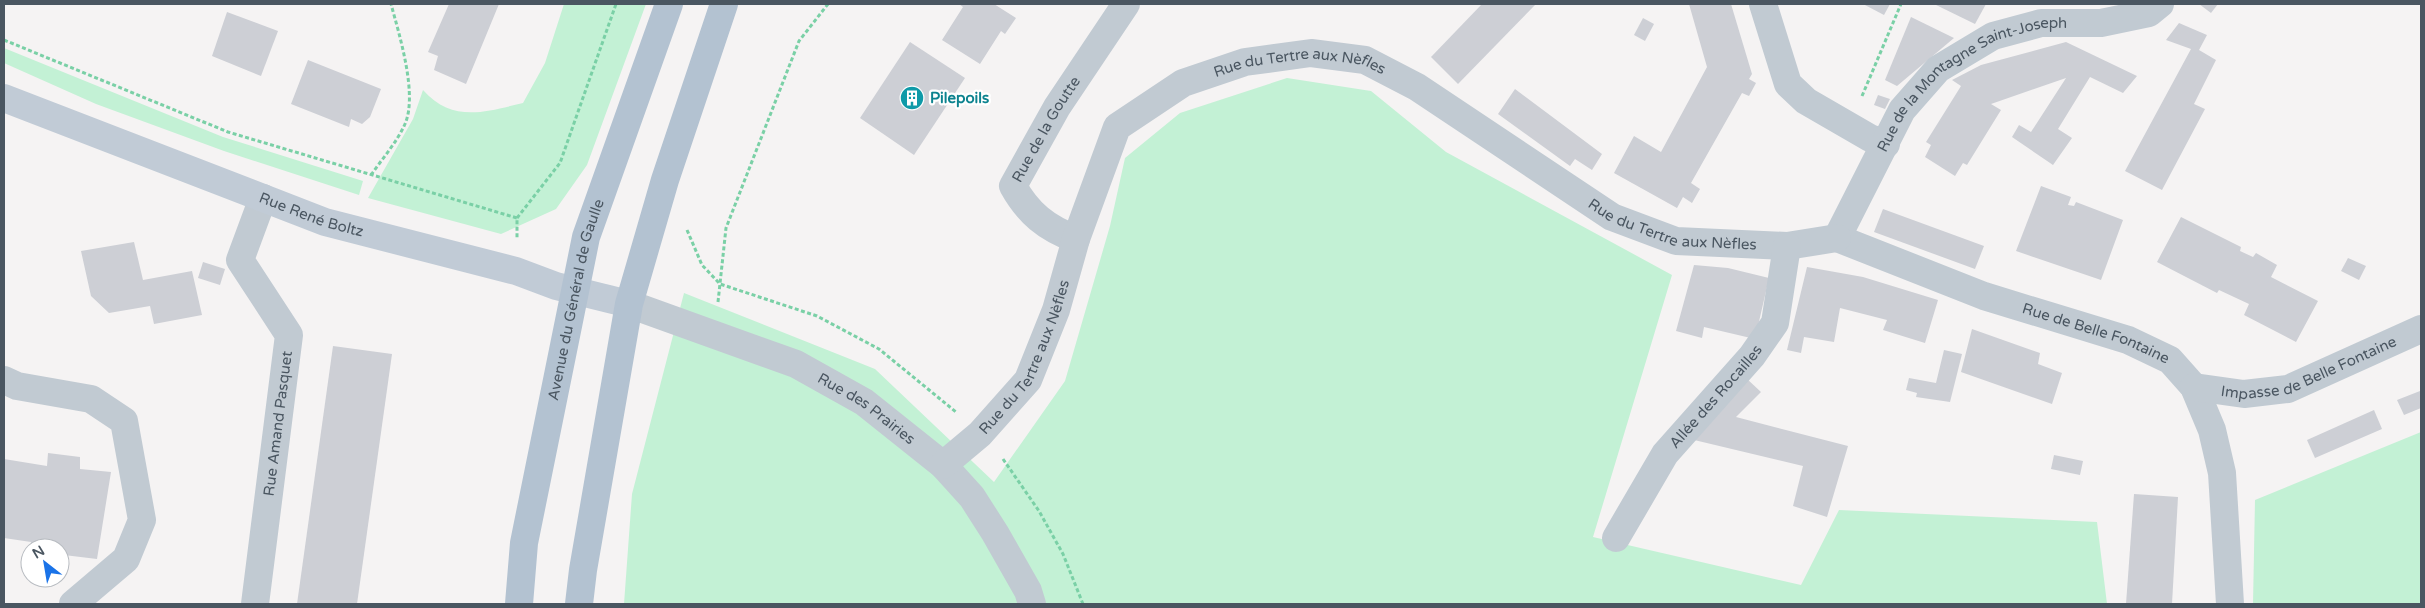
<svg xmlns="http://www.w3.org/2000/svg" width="2425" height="608" font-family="'Varela Round',sans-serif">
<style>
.green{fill:#c3f1d5}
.building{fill:#cdcfd5}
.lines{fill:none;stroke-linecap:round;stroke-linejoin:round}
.path{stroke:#7ad0a6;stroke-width:3;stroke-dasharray:4 2.5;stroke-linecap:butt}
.street{stroke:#c1cad2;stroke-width:28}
.secondary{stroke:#c1cbd6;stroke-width:28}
.primary{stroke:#b3c2d1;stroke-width:28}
.labels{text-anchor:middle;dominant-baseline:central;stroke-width:4.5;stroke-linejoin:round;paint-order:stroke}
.street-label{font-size:15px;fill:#4a5661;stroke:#fff}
.culture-label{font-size:15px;font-weight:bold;fill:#0d838f;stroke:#fff;text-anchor:start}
</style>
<rect width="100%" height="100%" fill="#f5f3f3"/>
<!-- green -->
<g class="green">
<path d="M 564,4 L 646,4 L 587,165 L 556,209 L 501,234 L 368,198 L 413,119 L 423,90 C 452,123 485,112 523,103 L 545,63 Z"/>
<polygon points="4,48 223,137 363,181 359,195 224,151 96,104 4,63"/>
<polygon points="1287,78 1371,91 1446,152 1672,275 1593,537 1801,585 1839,510 2097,522 2107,604 624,604 632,494 684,293 875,369 994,482 1065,381 1110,226 1125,158 1180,113"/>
<polygon points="2421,432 2421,604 2253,604 2255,500"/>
</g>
<!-- building -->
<g class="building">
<polygon points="449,4 499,4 466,84 434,70 438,56 428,52"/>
<polygon points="959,4 994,4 1016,18 1005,34 1001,31 980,64 942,40 963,7"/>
<polygon points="1482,4 1536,4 1458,84 1431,57"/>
<polygon points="1689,4 1731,4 1752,74 1749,79 1756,83 1749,96 1742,93 1691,183 1700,189 1692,203 1683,197 1677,208 1614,173 1634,136 1661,152 1707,67"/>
<polygon points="1863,4 1890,4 1884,15"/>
<polygon points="1934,4 1986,4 1975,24"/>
<polygon points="2199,4 2218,4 2211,13"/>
<polygon points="227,12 278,31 261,76 212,56"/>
<polygon points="1911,17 1954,38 1897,86 1885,80"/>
<polygon points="1643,18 1654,24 1645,41 1634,35"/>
<polygon points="2179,23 2207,35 2199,50 2216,60 2194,104 2205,109 2162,190 2125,171 2191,49 2166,40"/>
<polygon points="910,42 965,78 914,155 860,118"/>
<polygon points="2066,42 2137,76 2123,93 2090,77 2058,129 2072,138 2053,165 2012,137 2019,125 2031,132 2066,78 1991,104 2001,110 1967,165 1963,163 1955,176 1925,157 1931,145 1926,142 1961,86 1952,80 1981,65"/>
<polygon points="308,60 381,89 370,117 362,124 351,119 349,127 291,104"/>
<polygon points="1515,89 1602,154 1592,170 1575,159 1570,166 1498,114"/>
<polygon points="1878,95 1890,99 1885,109 1874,105"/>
<polygon points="2041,186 2071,197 2068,205 2074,206 2076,202 2123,220 2101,280 2016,251"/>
<polygon points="1883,209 1984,246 1975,269 1874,232"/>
<polygon points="2181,217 2241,247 2240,251 2253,257 2256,253 2277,265 2271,277 2318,301 2296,342 2244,315 2249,304 2219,290 2217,293 2157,262"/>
<polygon points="134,242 143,280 192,271 202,315 154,324 150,306 109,313 91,296 81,251"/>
<polygon points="2348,258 2366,266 2359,280 2341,271"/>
<polygon points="203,262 225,269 220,285 198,278"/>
<polygon points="1694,265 1728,268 1769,278 1755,339 1704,327 1702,338 1676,331"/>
<polygon points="1807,267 1863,277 1938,300 1925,343 1883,330 1887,320 1840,308 1834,342 1804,337 1801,353 1787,350"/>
<polygon points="1972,329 2040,353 2038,364 2062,373 2052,404 1961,372"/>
<polygon points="333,346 392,354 357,604 297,604"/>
<polygon points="1944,350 1962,354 1950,402 1916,397 1917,393 1906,390 1909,378 1936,383"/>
<polygon points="1746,378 1761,392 1736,417 1848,446 1827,517 1793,506 1803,466 1690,439"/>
<polygon points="2420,391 2421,408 2404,415 2397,400"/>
<polygon points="2374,410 2382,429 2315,458 2307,440"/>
<polygon points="48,453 80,457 80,469 111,472 97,559 64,555 62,565 60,565 60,548 30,548 31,542 4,538 4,459 47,466"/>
<polygon points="2054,455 2083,461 2080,475 2051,469"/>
<polygon points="2134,494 2178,497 2172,604 2126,604"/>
</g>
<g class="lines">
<!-- path -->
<g class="path">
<polyline points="4,40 228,132 517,218 517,238"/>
<polyline points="1862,96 1901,4"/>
<path d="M 371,175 C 382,159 397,142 405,124 C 418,94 399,34 391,4"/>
<polyline points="517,218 560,163 616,4"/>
<polyline points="687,230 702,265 720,284 817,316 879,349 956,412"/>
<polyline points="718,302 726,228 799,41 828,4"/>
<polyline points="1003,459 1039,511 1063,554 1083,604"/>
</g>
<!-- street -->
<g class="street">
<polyline points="1763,4 1788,84 1806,101 1870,138 1886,144"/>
<path id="s1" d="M 1837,238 L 1984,296 L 2128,340 L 2170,360 L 2194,387 L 2212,430 L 2222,473 L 2230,604"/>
<path id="s2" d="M 1837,238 L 1902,110 L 1938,69 L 1993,36 L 2041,23 L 2101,23 L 2149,13 L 2160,4"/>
<path id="s3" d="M 1076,239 C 1046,228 1028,213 1013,186 L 1057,107 L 1126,4"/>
<path id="s4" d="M 629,304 L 796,364 L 864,402 L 943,465 L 972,497 L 995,533 L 1028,591 L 1032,604"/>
<polyline points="4,380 17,386 91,399 124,421 142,520 126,559 73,604"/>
<path id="s5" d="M 2194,387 L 2244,394 L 2288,389 L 2421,329"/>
<path id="s6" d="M 943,465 L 980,434 L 1028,380 L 1056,310 L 1076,239 L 1117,127 L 1183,83 L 1245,62 L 1311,53 L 1365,60 L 1417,87 L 1612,217 L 1676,241 L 1787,246 L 1837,238"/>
<path id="s7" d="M 1616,538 L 1665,454 L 1752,356 L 1775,323 L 1787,246"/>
<path id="s8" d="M 255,604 L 289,335 L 240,260 L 263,198"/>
</g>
<!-- secondary -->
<path class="secondary" id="s9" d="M 4,98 L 325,222 L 516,271 L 556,286 L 629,304"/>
<!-- primary -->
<g class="primary">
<path id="s10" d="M 519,604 L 524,543 L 586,237 L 669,4"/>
<polyline points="579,604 583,570 629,304 665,180 724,4"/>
</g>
</g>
<!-- icons -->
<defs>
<g id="building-disc" transform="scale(1.25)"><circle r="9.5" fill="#0f9aa8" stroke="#fff"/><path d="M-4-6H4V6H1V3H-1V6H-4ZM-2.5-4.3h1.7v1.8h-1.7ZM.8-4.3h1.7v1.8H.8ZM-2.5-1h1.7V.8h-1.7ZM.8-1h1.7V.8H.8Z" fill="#fff"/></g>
</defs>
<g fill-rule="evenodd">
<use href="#building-disc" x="912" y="98"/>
</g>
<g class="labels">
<!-- street labels -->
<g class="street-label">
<text stroke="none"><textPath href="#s6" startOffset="589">Rue du Tertre aux Nèfles</textPath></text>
<text stroke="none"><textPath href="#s2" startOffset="218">Rue de la Montagne Saint-Joseph</textPath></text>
<text stroke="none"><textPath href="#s3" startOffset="150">Rue de la Goutte</textPath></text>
<text stroke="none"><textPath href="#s9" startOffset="329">Rue René Boltz</textPath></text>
<text stroke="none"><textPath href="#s6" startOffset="1009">Rue du Tertre aux Nèfles</textPath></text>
<text stroke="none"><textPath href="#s10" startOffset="310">Avenue du Général de Gaulle</textPath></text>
<text stroke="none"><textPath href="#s1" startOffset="276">Rue de Belle Fontaine</textPath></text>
<text stroke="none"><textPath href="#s6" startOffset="139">Rue du Tertre aux Nèfles</textPath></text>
<text stroke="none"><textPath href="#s5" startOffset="120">Impasse de Belle Fontaine</textPath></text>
<text stroke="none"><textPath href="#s7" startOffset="174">Allée des Rocailles</textPath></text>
<text stroke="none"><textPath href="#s4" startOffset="261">Rue des Prairies</textPath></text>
<text stroke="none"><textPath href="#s8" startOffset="182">Rue Amand Pasquet</textPath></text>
</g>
<!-- culture labels -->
<g class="culture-label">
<text x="930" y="98">Pilepoils</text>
</g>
</g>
<!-- border -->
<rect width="2425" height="608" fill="none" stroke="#4a5661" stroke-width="10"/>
<!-- north arrow -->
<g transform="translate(45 563) rotate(329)"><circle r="24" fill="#ffffff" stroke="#b7bbc0"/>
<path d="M0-4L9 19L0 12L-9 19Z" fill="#1a73e8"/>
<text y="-8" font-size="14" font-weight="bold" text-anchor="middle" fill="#4a5661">N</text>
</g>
</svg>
